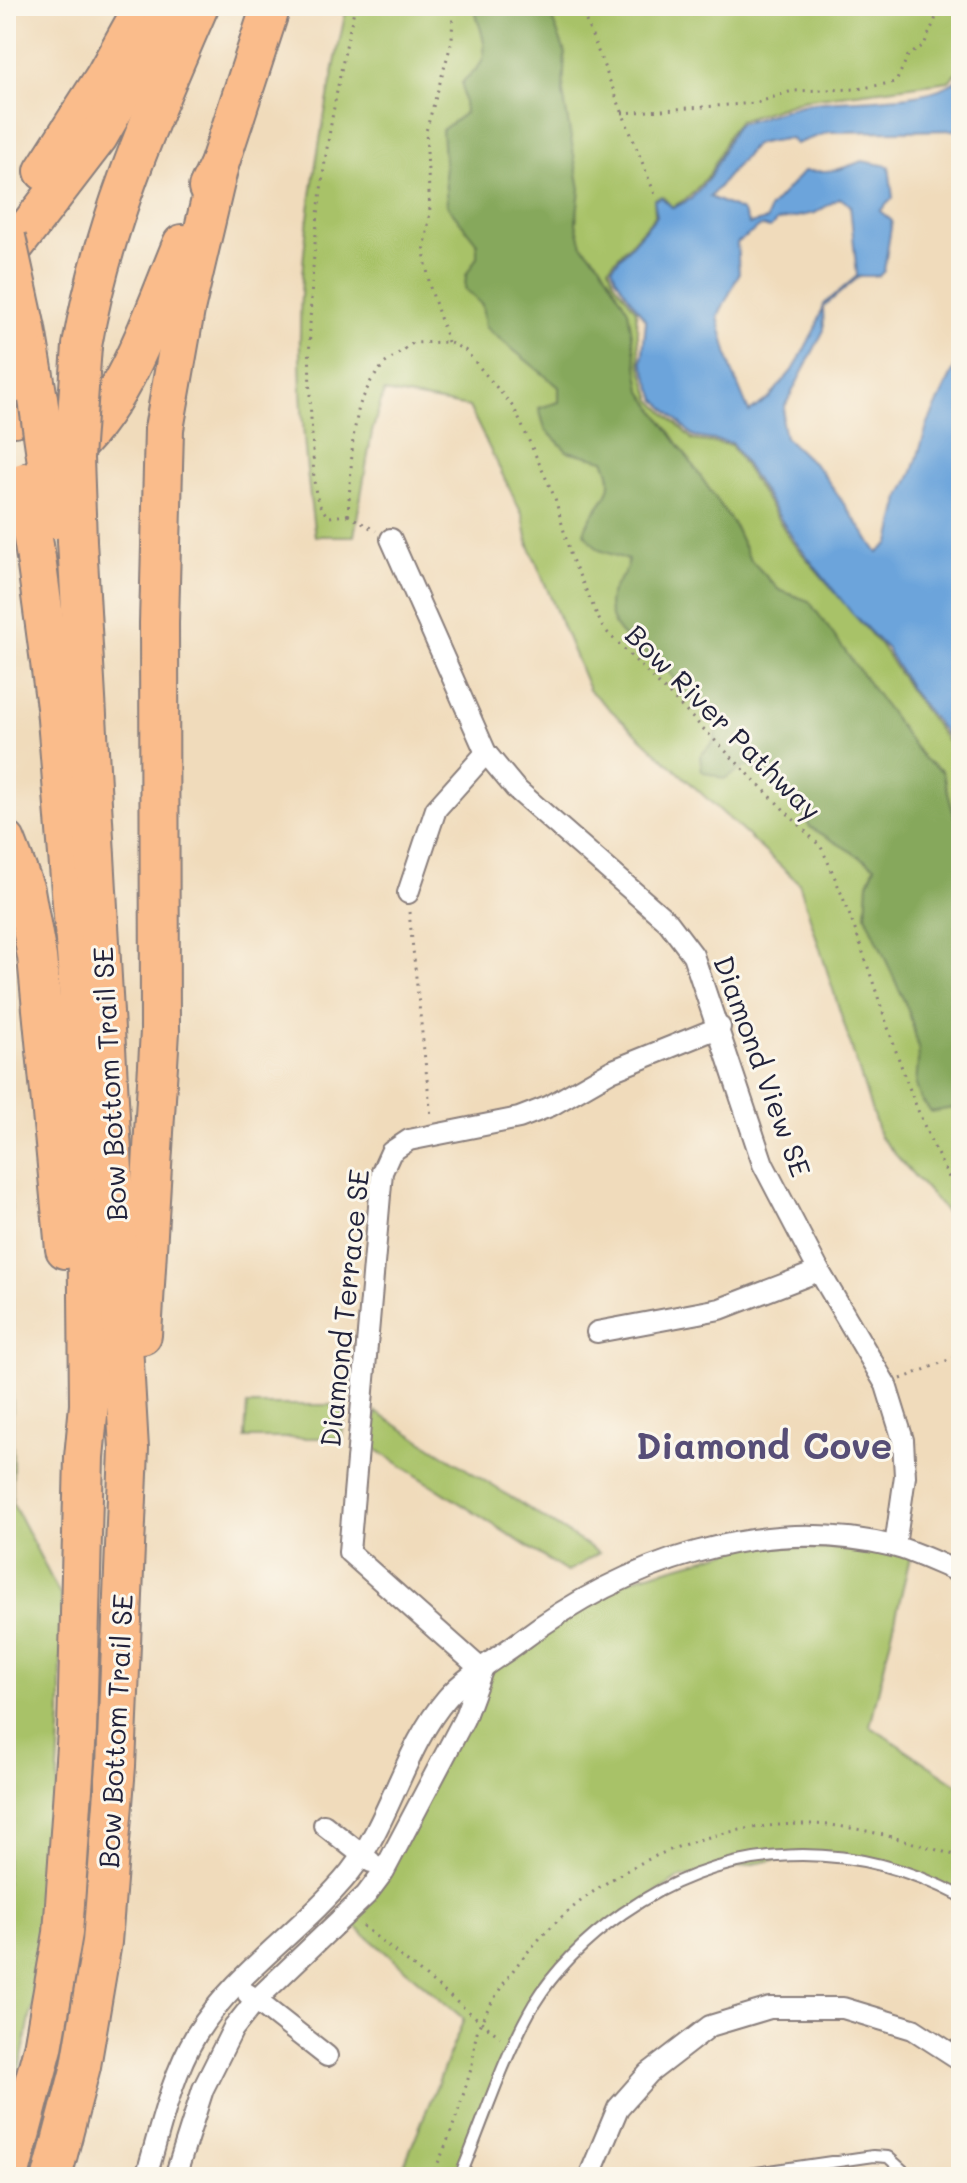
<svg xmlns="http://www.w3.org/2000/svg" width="967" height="2183" font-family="Mali,sans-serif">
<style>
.green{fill:#a8c268;stroke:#657252;stroke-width:2}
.forest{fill:#86a85c;stroke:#54654c;stroke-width:2}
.water{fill:#6ca4db;stroke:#47638b;stroke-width:2;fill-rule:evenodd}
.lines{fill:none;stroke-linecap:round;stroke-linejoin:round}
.service-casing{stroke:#897e7b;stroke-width:14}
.minor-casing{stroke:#897e7b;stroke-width:24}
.motorway-casing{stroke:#897e7b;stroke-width:42}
.path{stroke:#897e7b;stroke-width:3;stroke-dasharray:2 6;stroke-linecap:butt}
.service{stroke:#fff;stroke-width:10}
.minor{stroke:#fff;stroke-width:20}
.motorway{stroke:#fabc8b;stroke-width:38}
.motorway-bridge-casing{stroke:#897e7b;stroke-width:42;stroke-linecap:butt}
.motorway-bridge{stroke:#fabc8b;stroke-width:38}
.labels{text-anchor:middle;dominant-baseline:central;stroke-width:6;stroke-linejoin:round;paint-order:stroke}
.street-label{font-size:28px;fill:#22223b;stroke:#fbf7ec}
.district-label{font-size:36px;font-weight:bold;fill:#574e77;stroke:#fbf7ec}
</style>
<rect width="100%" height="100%" fill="#fbf7ec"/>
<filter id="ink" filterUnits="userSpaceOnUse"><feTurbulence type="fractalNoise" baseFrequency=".0125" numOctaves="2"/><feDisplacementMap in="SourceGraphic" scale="16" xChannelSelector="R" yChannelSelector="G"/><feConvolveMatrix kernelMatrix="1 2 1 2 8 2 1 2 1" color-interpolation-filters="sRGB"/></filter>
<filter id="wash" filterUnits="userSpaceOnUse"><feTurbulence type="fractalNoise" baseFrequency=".006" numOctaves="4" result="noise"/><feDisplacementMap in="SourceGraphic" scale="32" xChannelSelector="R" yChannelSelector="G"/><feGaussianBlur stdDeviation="1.8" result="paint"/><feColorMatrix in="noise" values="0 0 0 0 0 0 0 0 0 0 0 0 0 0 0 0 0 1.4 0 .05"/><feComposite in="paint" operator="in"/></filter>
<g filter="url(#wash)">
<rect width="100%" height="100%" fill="#f0dbbb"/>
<!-- green -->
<g class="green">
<path d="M 347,6 L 961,6 L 961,67 L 949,81 L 802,100 L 739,121 L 730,132 L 709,175 L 689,197 L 672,207 L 662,196 L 654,199 L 655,216 L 609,267 L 614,281 L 636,310 L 640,363 L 652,400 L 693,440 L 731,445 L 793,543 L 885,651 L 910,691 L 961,760 L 961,1247 L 954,1221 L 880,1137 L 799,883 L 589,690 L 528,543 L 523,516 L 469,407 L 384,392 L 372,432 L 354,536 L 315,536 C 303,451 296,362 302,276 C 309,184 328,95 347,6 Z"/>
<polygon points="6,1125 11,1222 13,1504 61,1597 61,1716 50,1924 6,2133"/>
<polygon points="247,1405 345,1405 342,1438 245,1438"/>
<polygon points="376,1412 599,1553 567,1572 374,1448"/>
<polygon points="777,1538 911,1553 870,1726 961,1787 961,1896 884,1864 793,1856 677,1879 587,1940 534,2003 460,2177 399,2177 464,2019 344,1917 366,1895 482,1670 606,1586"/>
</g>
<!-- forest -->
<path class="forest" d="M 474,6 L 547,6 L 565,52 L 563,93 L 580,189 L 576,223 L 582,245 L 600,263 L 628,310 L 641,390 L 734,525 L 749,558 L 779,590 L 809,601 L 911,742 L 924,759 L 942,771 L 961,840 L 961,1114 L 953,1108 L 931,1112 L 921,1100 L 916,1085 L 919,1049 L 909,1012 L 866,915 L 868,883 L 875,866 L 810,827 L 794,801 L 753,767 L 745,767 L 724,779 L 702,771 L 700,756 L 715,740 L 717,718 C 708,711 696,704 687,696 C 679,689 675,678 668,671 C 649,649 609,640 609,604 C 609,584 628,578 628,560 L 599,550 L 584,533 C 592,502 623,498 604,460 L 567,451 L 545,429 L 539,408 L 559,402 L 559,387 L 485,327 L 482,305 L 465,289 L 466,275 L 477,257 L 477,243 L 447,205 L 442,130 L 465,113 L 462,83 C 466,77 471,75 476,70 C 494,51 478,27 474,6 Z"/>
<!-- water -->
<path class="water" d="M 961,75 L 961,130 L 829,132 L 795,144 L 790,138 L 755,144 L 710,197 L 742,211 L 749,224 L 767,220 L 769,209 L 804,171 C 830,172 838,171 862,161 L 889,166 L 893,198 L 880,211 L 892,221 L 884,271 L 879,276 L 860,276 L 823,307 L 824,330 L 785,406 L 782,423 L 785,437 L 821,471 L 878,553 L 890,543 L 900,498 L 913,472 L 928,423 L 957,363 L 961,336 L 961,747 L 955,746 L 911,690 L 887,649 L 851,612 L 794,540 L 732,443 L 694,437 L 656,399 L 642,362 L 646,321 L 616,278 L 612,267 L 657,216 L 654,200 L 661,197 L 673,208 L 691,199 L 710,177 L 735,127 L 741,123 C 764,118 784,108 807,104 C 844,97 939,105 961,75 ZM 840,198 L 850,205 L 857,276 L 823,305 L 817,325 L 795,367 L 769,398 L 749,412 L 732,371 L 718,317 L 739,274 L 737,243 L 761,226 L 770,228 L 777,221 L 815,213 Z"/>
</g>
<g filter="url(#ink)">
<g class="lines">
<!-- service casing -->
<g class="service-casing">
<g id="service">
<path d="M 460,2177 C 484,2120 503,2057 534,2004 C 556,1968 589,1937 623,1913 C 728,1840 849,1838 961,1896"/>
<polyline points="728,2177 873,2156 888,2157 910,2177"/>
</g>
</g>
<!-- minor casing -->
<g class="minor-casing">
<g id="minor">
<polyline points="391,539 486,753 515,788 668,922 693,955 763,1164 819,1271 886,1385 903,1440 905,1476 895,1546"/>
<polyline points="408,893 436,809 486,753"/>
<polyline points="597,1332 720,1309 819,1271"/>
<polyline points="482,1670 349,1552 382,1172 391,1152 409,1140 519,1118 550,1106 611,1071 720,1027"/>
<polyline points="324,1825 371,1862"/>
<polyline points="248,1994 327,2056"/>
<path d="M 146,2177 C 160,2130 171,2077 196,2035 C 236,1971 303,1930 350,1872 C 391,1820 404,1748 447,1698 C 466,1676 496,1659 519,1642 C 624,1562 761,1514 893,1546 C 916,1552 939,1564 961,1573"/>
<polyline points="175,2177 203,2089 233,2029 256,2000 366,1895 384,1871 464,1719 482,1670"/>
<polyline points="589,2177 618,2108 649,2073 710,2026 770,2008 843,2008 913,2029 961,2060"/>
</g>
</g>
<!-- motorway casing -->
<g class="motorway-casing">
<g id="motorway">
<polyline points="44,171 105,76 144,6"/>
<polyline points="208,188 219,165 271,6"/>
<polyline points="6,257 98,137 173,6"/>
<polyline points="26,329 38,399"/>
<path d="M 82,346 C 102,227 151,116 199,6"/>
<polyline points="6,377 14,417"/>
<path d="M 6,499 C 24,486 45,474 62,459 C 125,405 151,319 182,244"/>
<polyline points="6,841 25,890 37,957 65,1249"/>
<polyline points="142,1335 160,1031 159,623 164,429 185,310 219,165"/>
<polyline points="9,2177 43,2048 63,1933 77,1731 84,1457 89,1405 87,1185 77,965 56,707 36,558"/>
<polyline points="52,2177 81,2066 102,1942 116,1766 129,1449 77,541"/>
</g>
</g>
<!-- path -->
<g class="path">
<polyline points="580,6 656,197"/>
<polyline points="622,113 756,103 792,91 857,89 896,82 908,56 924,45 941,6"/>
<polyline points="448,342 430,287 424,252 430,212 426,131 452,41 453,6"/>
<path d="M 348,515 L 353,438 L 359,406 L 371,381 L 384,364 L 413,343 L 448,342 L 465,350 L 514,408 L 555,498 L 571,557 L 603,628 L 821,847 C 876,962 895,1087 961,1199"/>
<path d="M 348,515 L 330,517 C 311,505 314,470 313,449 C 301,298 321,153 355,6"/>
<polyline points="348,515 376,531"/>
<polyline points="409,912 431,1116"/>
<polyline points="901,1379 961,1355"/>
<polyline points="363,1926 500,2037"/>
<path d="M 431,2177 C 449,2143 460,2106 471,2069 C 475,2053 473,2037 481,2022 C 544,1899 669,1824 807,1824 C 858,1824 912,1843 961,1857"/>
</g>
<!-- service -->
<use href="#service" class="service"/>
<!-- minor -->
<use href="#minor" class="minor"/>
<!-- motorway -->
<use href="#motorway" class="motorway"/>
<!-- motorway-bridge casing -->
<g class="motorway-bridge-casing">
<g id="motorway-bridge">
<polyline points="6,237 26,329"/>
<polyline points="38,399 55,519"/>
<polyline points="24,482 36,558"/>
<polyline points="77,541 74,458 82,346"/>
</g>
</g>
<!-- motorway-bridge -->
<use href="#motorway-bridge" class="motorway-bridge"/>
</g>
</g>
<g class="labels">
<!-- street labels -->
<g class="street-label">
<text transform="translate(724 722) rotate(45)">Bow River Pathway</text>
<text transform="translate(763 1066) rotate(70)">Diamond View SE</text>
<text transform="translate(109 1084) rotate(-93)">Bow Bottom Trail SE</text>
<text transform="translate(344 1308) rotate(-84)">Diamond Terrace SE</text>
<text transform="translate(115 1731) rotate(-87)">Bow Bottom Trail SE</text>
</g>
<!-- district labels -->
<g class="district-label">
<text x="764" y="1444">Diamond Cove</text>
</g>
</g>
<!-- margin -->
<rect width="967" height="2183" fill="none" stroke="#fbf7ec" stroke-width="32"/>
</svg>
